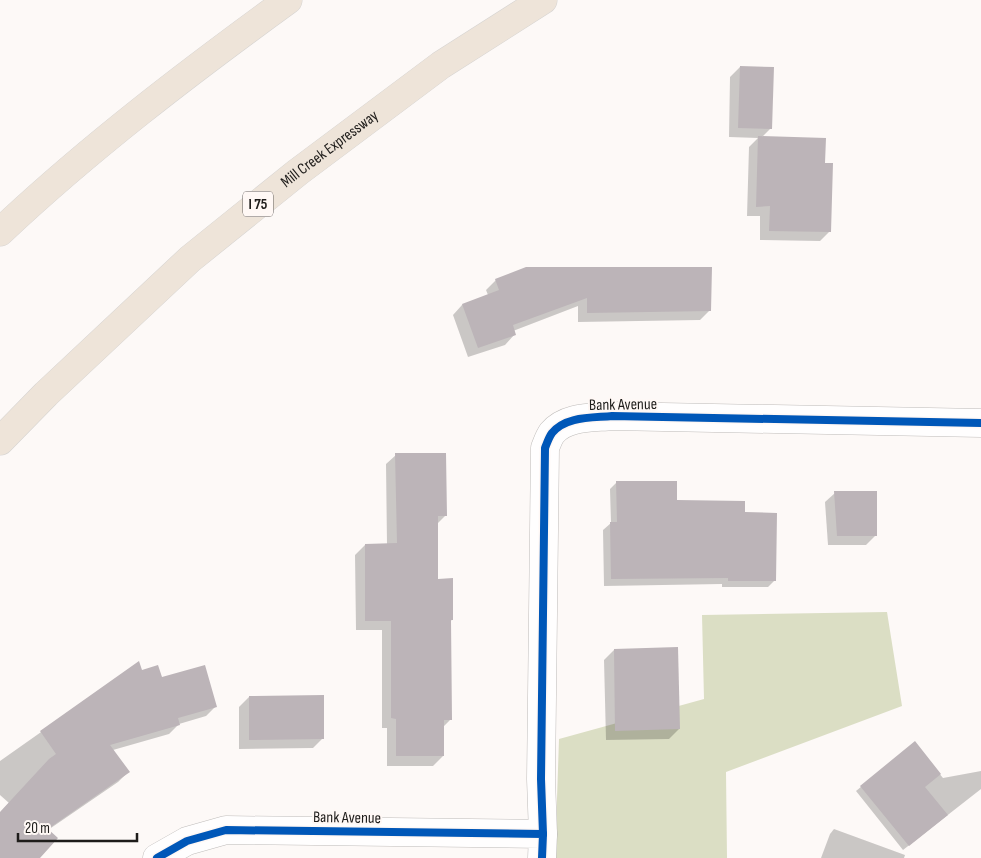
<svg xmlns="http://www.w3.org/2000/svg" width="981" height="858" font-family="'Sofia Sans Condensed',sans-serif">
<style>
.forest{fill:#dbdec4}
.shadow{fill:#0003}
.building{fill:#bcb4b8}
.lines{fill:none;stroke-linecap:round;stroke-linejoin:round}
.street-casing{stroke:#bfbcba;stroke-width:29}
.highway-casing{stroke:#d6d4d2;stroke-width:29}
.street{stroke:#fffefe;stroke-width:28}
.highway{stroke:#eee4d9;stroke-width:28}
.cycleway-casing{stroke:#fff8f5;stroke-width:11}
.cycleway{stroke:#0057b8;stroke-width:8}
.labels{text-anchor:middle;dominant-baseline:central;stroke-width:4;stroke-linejoin:round;paint-order:stroke}
.shield{fill:#fff8f5;stroke:#625e5c;stroke-width:1}
.shield-label{font-size:15px;font-weight:bold;fill:#1e1c1a}
.street-label{font-size:16px;fill:#1e1c1a;stroke:#fff8f5}
</style>
<rect width="100%" height="100%" fill="#fdf9f7"/>
<!-- forest -->
<polygon class="forest" points="887,612 902,706 726,772 727,858 555,858 559,739 704,699 702,615"/>
<!-- shadow -->
<g class="shadow">
<polygon points="740,67 771,128 762,137 823,164 830,231 820,241 760,240 760,216 747,216 749,147 758,138 729,137 730,77"/>
<polygon points="496,280 710,310 700,320 578,322 578,306 513,331 514,335 505,345 468,357 453,315 462,305 488,295 486,290"/>
<polygon points="396,455 445,516 437,524 436,580 452,620 450,621 450,720 443,727 443,756 433,766 387,766 387,728 382,728 382,630 356,630 355,555 365,545 387,545 386,464"/>
<polygon points="617,482 676,502 744,514 775,580 768,587 722,587 722,584 604,586 603,530 611,523 610,489"/>
<polygon points="835,493 876,535 866,545 828,545 825,502"/>
<polygon points="614,650 679,729 669,739 606,740 604,660"/>
<polygon points="139,663 141,671 161,678 216,706 206,716 179,724 169,734 113,750 128,772 118,782 48,830 38,858 0,858 0,813 9,803 0,795 0,761"/>
<polygon points="249,697 323,738 313,748 239,749 239,707"/>
<polygon points="914,743 943,778 981,771 981,789 903,850 856,791"/>
<polygon points="834,829 905,855 904,858 821,858 830,834"/>
</g>
<!-- building -->
<g class="building">
<polygon points="740,66 774,67 772,129 738,128"/>
<polygon points="758,136 826,138 825,163 833,163 831,232 769,231 770,206 756,207"/>
<polygon points="526,267 712,267 711,311 587,313 587,298 513,325 516,335 478,348 462,304 499,290 495,279"/>
<polygon points="395,453 446,453 447,516 438,516 438,579 453,578 453,620 451,620 452,720 444,720 444,756 396,756 396,719 391,718 391,621 365,621 365,544 397,543"/>
<polygon points="616,481 677,481 677,500 745,501 745,512 777,513 776,581 728,581 728,578 611,579 610,522 617,522"/>
<polygon points="834,491 877,491 877,536 837,536"/>
<polygon points="678,647 680,729 615,731 614,649"/>
<polygon points="139,661 142,670 158,665 162,677 205,665 217,707 178,718 180,725 110,745 130,772 48,829 58,838 40,858 0,858 0,812 49,759 56,754 40,731"/>
<polygon points="324,695 324,739 249,740 249,696"/>
<polygon points="915,741 941,774 925,787 948,815 909,846 860,786"/>
</g>
<g class="lines">
<!-- street casing -->
<g class="street-casing">
<g id="street">
<path d="M 543,834 L 541,779 L 545,448 C 547,443 549,437 552,433 C 566,416 592,418 612,416 L 981,423"/>
<polyline points="157,858 187,841 226,830 543,834 542,858"/>
</g>
</g>
<!-- highway casing -->
<g class="highway-casing">
<g id="highway">
<path d="M 0,232 C 89,148 189,72 288,0"/>
<path id="s1" d="M 0,441 L 46,394 L 190,259 L 298,172 L 441,65 L 543,0"/>
</g>
</g>
<!-- street -->
<use href="#street" class="street"/>
<!-- highway -->
<use href="#highway" class="highway"/>
<!-- cycleway casing -->
<g class="cycleway-casing">
<g id="cycleway">
<path d="M 543,834 L 541,779 L 545,448 C 547,443 549,437 552,433 C 566,416 592,418 612,416 L 981,423"/>
<polyline points="157,858 187,841 226,830 543,834 542,858"/>
</g>
</g>
<!-- cycleway -->
<use href="#cycleway" class="cycleway"/>
</g>
<g class="labels">
<!-- shield labels -->
<rect class="shield" x="243" y="191.5" width="30" height="25" rx="4"/>
<g class="shield-label">
<text x="258" y="204">I 75</text>
</g>
<!-- street labels -->
<g class="street-label">
<text stroke="none"><textPath href="#s1" startOffset="441">Mill Creek Expressway</textPath></text>
<text transform="translate(623 405) rotate(-1)">Bank Avenue</text>
<text transform="translate(347 818) rotate(1)">Bank Avenue</text>
</g>
</g>
<!-- scale -->
<path d="M18 833v8h119v-8" fill="none" stroke="#1e1c1a" stroke-width="2.5"/>
<text x="25" y="833" font-size="15" fill="#1e1c1a" stroke="#fff8f5" stroke-width="4" paint-order="stroke">20 m</text>
</svg>
